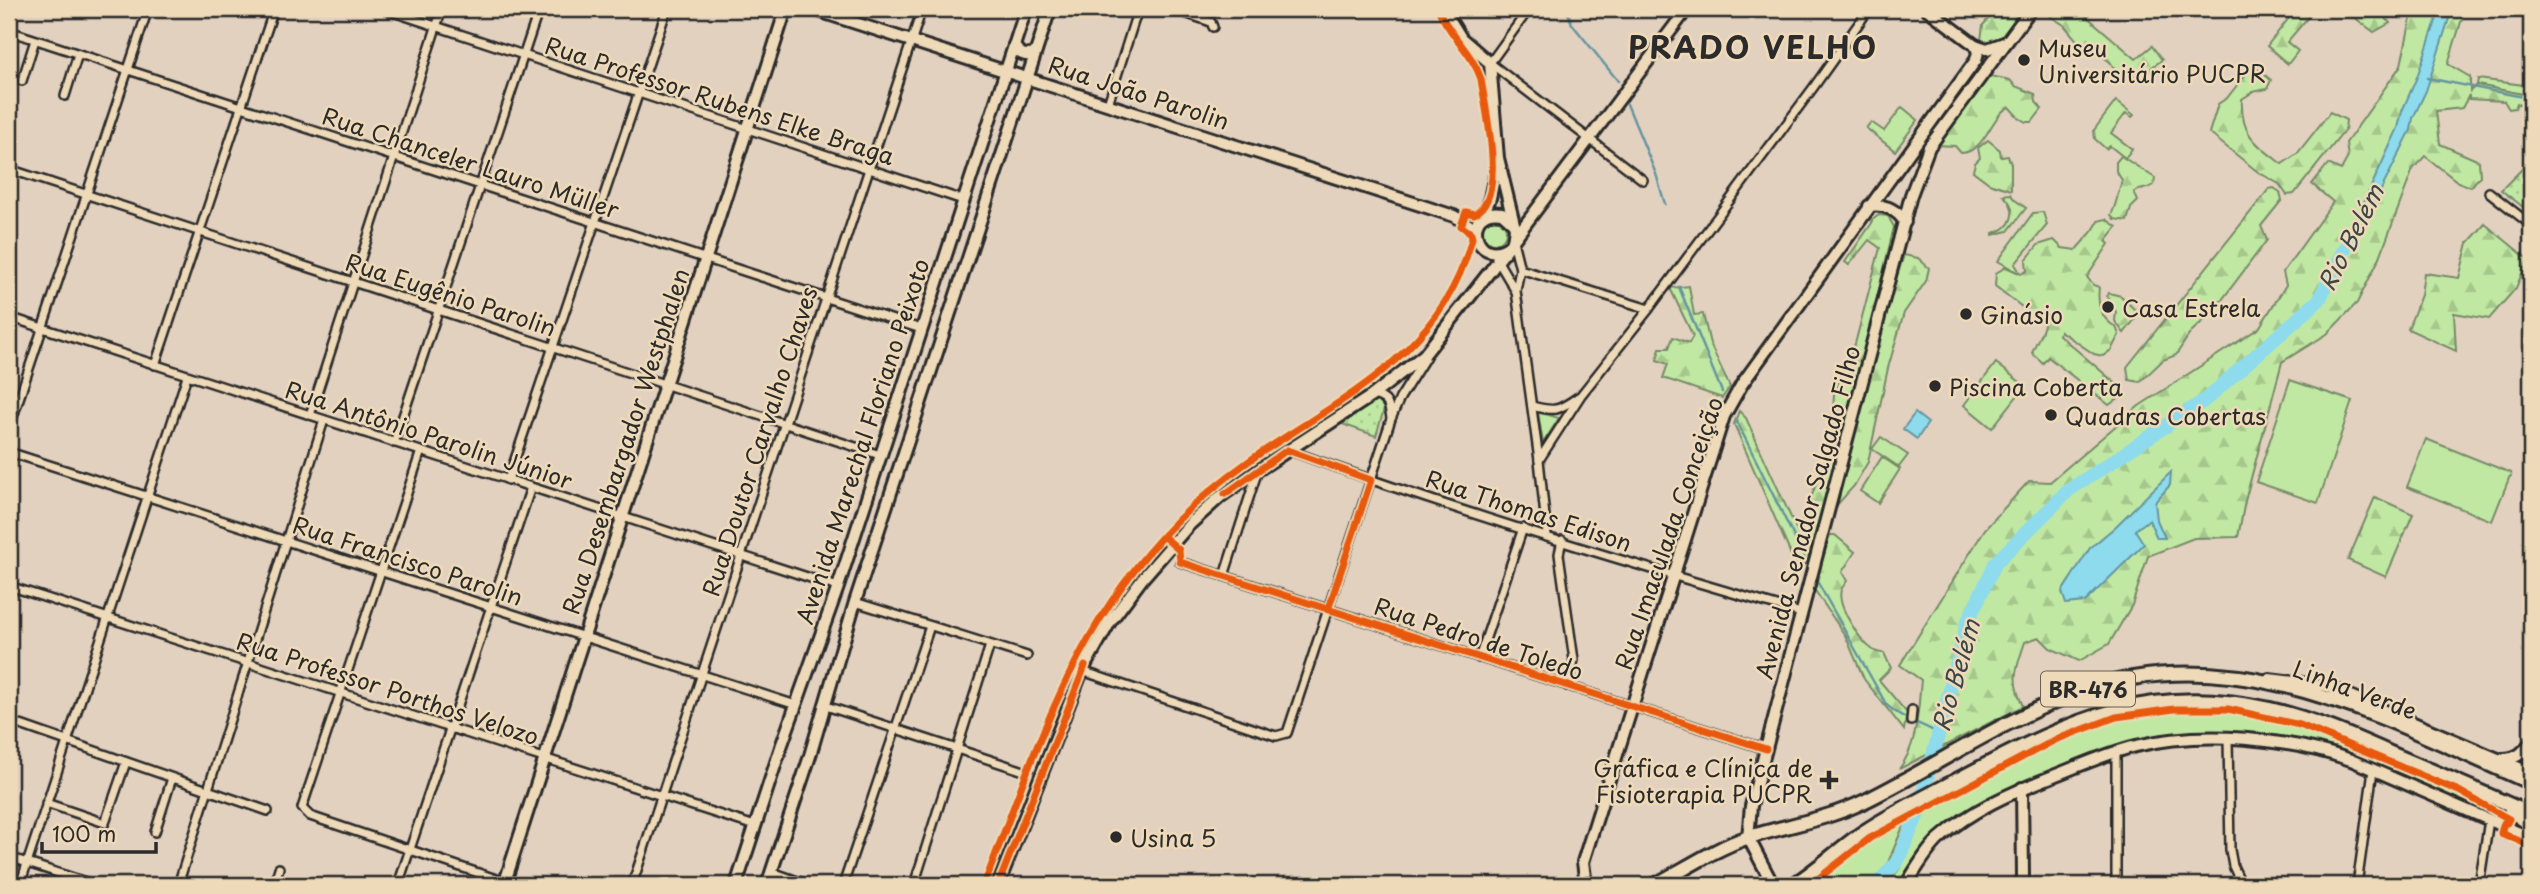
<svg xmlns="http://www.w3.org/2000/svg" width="2540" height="894" font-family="'Playpen Sans',sans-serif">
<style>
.green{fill:#c1e8a3;stroke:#768a67;stroke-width:2}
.forest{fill:url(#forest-firs);stroke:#768a67;stroke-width:2}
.park{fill:url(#park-dots);stroke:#768a67;stroke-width:2}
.water{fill:#8ddbec;stroke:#66959f;stroke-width:2}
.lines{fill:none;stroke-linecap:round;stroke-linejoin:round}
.stream{stroke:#66959f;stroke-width:2.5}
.river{stroke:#8ddbec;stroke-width:14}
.street-casing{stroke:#2b2b2b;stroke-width:12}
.secondary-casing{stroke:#2b2b2b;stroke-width:16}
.primary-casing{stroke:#2b2b2b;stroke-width:16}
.highway-casing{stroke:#2b2b2b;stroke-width:18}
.street{stroke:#eedab8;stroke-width:7}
.secondary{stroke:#eedab8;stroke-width:10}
.primary{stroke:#eedab8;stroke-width:10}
.highway{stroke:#eedab8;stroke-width:12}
.cycleway-casing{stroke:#eedab8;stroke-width:11}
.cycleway{stroke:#e8590c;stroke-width:7}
.poi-dot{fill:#2b2b2b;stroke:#eedab8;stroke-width:2.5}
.labels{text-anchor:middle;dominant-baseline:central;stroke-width:5;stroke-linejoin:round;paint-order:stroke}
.shield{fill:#eedab8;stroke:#666055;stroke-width:2}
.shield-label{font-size:21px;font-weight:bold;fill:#2b2b2b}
.poi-label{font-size:23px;fill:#2b2b2b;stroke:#eedab8;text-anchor:start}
.street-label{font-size:23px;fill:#2b2b2b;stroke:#eedab8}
.water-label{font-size:24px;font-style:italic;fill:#3a4548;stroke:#eedab8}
.district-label{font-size:30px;font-weight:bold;letter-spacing:2px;fill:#2b2b2b;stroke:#eedab8}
</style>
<defs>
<pattern id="forest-firs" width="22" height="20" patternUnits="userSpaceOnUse" patternTransform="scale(1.75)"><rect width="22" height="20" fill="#c1e8a3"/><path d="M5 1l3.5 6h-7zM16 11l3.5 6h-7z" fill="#a6c78c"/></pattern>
<pattern id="park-dots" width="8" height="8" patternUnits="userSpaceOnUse" patternTransform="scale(1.75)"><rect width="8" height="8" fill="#c1e8a3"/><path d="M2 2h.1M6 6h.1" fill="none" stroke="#a6c78c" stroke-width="1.8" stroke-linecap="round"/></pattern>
</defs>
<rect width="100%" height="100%" fill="#e3d1c0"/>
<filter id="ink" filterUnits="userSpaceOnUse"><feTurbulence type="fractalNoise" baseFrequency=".0143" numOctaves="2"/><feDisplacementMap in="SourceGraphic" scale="14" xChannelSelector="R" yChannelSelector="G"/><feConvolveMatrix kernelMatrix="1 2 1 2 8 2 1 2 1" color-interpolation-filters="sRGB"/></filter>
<g filter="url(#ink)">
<!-- green -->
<g class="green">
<polygon points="2478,79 2531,86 2531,99 2527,95 2477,85"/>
<polygon points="2116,101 2134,115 2132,117 2126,113 2111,133 2132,149 2125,158 2110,146 2106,149 2095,139 2094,130"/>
<polygon points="1902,107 1918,120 1895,151 1866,128 1871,122 1884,131"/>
<path d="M 2010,194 L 2015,200 L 2026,208 L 2008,231 L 1993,235 L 1993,233 C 2013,229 2019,209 2003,195 Z"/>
<polygon points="2043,212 2047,225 2015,264 2021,274 1998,261 2033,213"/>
<circle cx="1494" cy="231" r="12"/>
<polygon points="1996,363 2025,386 1992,428 1964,405"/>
<polygon points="2290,380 2352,401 2318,503 2256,482"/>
<polygon points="1538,412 1559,418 1543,443"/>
<polygon points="1881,437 1908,455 1899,467 1872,449"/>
<polygon points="2426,439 2511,473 2492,521 2407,487"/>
<polygon points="1882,457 1900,469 1878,503 1860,491"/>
<path d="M 2175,710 L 2227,711 L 2300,726 L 2457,791 L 2512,819 L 2531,833 L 2375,764 L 2325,746 L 2295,739 L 2234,733 L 2167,735 L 2144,739 L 2086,757 L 2022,783 L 1929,844 L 1900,885 L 1886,885 L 1900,868 L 1918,814 C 1980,781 2049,736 2117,719 C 2136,714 2156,713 2175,710 Z"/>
<polygon points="1905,822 1884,872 1867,885 1813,885 1871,839"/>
</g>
<!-- forest -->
<g class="forest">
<polygon points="1997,9 2026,9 2001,41 1988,45 1981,40 1983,25"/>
<polygon points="2048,9 2078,9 2136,59 2152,46 2162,60 2152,67 2147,74 2122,79 2110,62 2096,51 2079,43 2064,25 2050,16"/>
<polygon points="2296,9 2315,9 2287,42 2298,51 2288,64 2267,46"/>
<polygon points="2343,9 2386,9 2384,16 2390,23 2374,32"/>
<path d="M 2413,9 L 2465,9 L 2448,64 L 2470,77 L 2470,91 L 2477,85 L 2527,95 L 2531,99 L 2531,109 L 2524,108 L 2517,103 L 2515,108 L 2509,109 L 2504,101 L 2469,99 L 2469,95 L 2462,108 L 2436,111 L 2440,144 L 2479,161 L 2480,176 L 2471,187 L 2458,182 L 2425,156 L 2413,169 L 2380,257 L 2357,303 L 2327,334 L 2282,362 L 2245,501 L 2238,537 L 2194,538 L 2148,556 L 2132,605 L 2109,644 L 2079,661 L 2050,648 L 2039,637 L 2025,642 C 2016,670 2010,679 2023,706 L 1899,769 C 1918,745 1918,710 1921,680 L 1900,665 L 1985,529 L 2029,481 L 2050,482 L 2139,406 L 2259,328 L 2286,285 L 2283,272 L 2333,202 L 2312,184 L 2328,164 L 2341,170 L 2348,157 L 2346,143 L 2401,65 Z"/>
<path d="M 2256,68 L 2271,80 L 2267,89 L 2253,92 L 2242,99 C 2240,135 2257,145 2282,164 L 2297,154 L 2330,112 L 2346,120 L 2345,130 L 2294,194 L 2287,195 L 2279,184 L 2258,172 L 2209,133 L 2218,104 L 2227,98 L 2250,69 Z"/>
<path d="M 1990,76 L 2010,80 L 2015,86 L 2035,94 L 2036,102 L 2042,109 L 2032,122 L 2026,122 L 2019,118 L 2009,107 C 1990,116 1986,152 1961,153 L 1955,146 L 1937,145 Z"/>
<polygon points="1988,140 2000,150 2001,157 2008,156 2011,164 2011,190 1989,183 1973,171 1975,163 1980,158 1978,148"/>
<path d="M 2121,156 L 2155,178 L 2154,185 C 2147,190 2140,188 2134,192 L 2138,201 L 2131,208 L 2127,221 L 2114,219 L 2111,215 C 2117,204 2118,192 2122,180 L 2116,171 L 2116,162 Z"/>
<polygon points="2274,188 2280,192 2282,200 2261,226 2267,240 2212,313 2191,332 2176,355 2163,360 2140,382 2129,380 2127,367 2269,189"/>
<polygon points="1879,215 1888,216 1894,227 1845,431 1839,438 1832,432 1834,394 1855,344 1880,248 1869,240 1849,265 1845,262 1872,223 1872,220"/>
<path d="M 2106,219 L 2117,227 L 2106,241 L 2109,244 L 2087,277 L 2093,285 L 2099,287 C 2097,304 2100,319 2116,327 L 2119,335 L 2111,350 L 2103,356 L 2094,354 L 2060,331 L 2059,335 L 2121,388 L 2120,397 L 2109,405 L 2048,357 L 2043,363 L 2032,353 C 2035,343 2044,330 2044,324 L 1995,286 L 1996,273 L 2006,267 L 2021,274 L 2027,271 L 2026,260 L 2038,245 L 2054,240 L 2062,248 L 2076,250 C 2083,240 2095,232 2098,221 Z"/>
<polygon points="2485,224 2528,259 2516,288 2489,319 2454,313 2456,351 2408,329 2421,295 2424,273 2459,278 2468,243"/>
<path d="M 1904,255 L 1918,258 L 1929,268 L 1926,281 L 1904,313 L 1888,368 L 1868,462 L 1854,486 L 1836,506 C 1851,423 1878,334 1904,255 Z"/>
<polygon points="1689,286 1694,315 1703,314 1710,344 1730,387 1722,398 1663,378 1668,364 1657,360 1660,348 1669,348 1673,337 1689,343 1693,336 1670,288"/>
<polygon points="2109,293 2121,296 2139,314 2124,333 2115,321 2116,312 2107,296"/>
<polygon points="1739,411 1746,418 1798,533 1825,460 1830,453 1837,458 1811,554 1804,565 1795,564 1734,424"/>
<polygon points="2375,497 2413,514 2386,577 2348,560"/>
<path d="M 1830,535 L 1835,535 L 1855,552 L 1842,572 L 1847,581 C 1847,581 1841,589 1841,590 C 1836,606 1861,642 1873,650 C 1876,652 1881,653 1884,653 L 1891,668 L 1879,680 L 1907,713 L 1904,730 L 1864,679 L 1846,637 L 1814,589 Z"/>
</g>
<!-- park -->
<g class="park">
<polygon points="2531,160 2531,213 2501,190"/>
<polygon points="1376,401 1380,402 1384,409 1376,436 1342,424"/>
</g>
<!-- water -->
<g class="water">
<polygon points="2440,9 2452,9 2426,91 2413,118 2411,130 2371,210 2337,261 2398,128 2402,111 2417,77"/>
<polygon points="1915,413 1928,423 1917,439 1903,429"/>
<polygon points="2171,472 2170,485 2155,502 2157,520 2165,538 2157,538 2149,520 2135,530 2144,544 2085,602 2066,604 2062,592 2090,548 2115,527"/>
</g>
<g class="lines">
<!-- stream -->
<g class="stream">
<polyline points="1567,9 1572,24 1618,81"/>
<polyline points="2427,78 2523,97 2531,103"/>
<polyline points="1627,104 1656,174 1665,204"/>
<polyline points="1679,287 1722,392"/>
<polyline points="1736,420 1805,559"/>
<path d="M 1818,583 L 1886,704 C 1900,719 1922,723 1939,734"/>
</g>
<!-- river -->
<polyline class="river" points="1876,885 1897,862 1918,814 1967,623 1996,562 2069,490 2205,400 2319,300 2350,238"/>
<!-- street casing -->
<g class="street-casing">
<g id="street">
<polyline points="384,9 963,200"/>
<polyline points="1173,9 1211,22 1213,27"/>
<polyline points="1529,9 1490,63 1643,180"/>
<polyline points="9,31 921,329"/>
<polyline points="22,81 35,40"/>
<polyline points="65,96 78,54"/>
<polyline points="1108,104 1138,9"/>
<polyline points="9,169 880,455"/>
<polyline points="2489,192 2531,225"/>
<polyline points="1513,241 1520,269 1516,291 1539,460 1547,535"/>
<polyline points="1496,258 1515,290"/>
<polyline points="1520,269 1649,309"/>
<polyline points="9,317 838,587"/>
<polyline points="155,365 274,9"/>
<path d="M 1373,395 C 1388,398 1389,405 1391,418"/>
<path d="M 1532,406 C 1555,412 1558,411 1578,397"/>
<polyline points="310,415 442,9"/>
<polyline points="9,429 148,9"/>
<polyline points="394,443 539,9"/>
<path d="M 1288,450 C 1457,512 1629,563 1801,613"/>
<polyline points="421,451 302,808 310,816 505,882"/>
<polyline points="9,452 796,705"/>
<polyline points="1539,460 1581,395 1649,309 1813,88 1869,9"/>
<polyline points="508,480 667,9"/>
<polyline points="1562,540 1559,554 1574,660 1567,686"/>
<polyline points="1180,562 1766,749"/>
<polyline points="1224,576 1258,470"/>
<polyline points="9,586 755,826"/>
<polyline points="855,602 1027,656"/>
<polyline points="1479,658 1523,528"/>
<polyline points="1082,671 1276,736 1287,733 1391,419 1400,398 1425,358"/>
<polyline points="823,705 1021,770"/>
<polyline points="9,721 268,811"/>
<polyline points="1911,721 1912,710"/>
<polyline points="2228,739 2230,850 2233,866 2242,885"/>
<polyline points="46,803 105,823 126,762"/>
<polyline points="155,832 172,778"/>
<polyline points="9,857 95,885"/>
<polyline points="772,872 809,885"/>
<polyline points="20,885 187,376"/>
<polyline points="178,885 324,420"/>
<polyline points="274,885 279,868"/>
<polyline points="398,885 531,487"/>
<polyline points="632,885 922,9"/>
<polyline points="843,885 930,626"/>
<polyline points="914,885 990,645"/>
<polyline points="2116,885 2116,752"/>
<polyline points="2357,885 2373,770"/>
<polyline points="2479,885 2489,820"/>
</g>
</g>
<!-- secondary casing -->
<g class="secondary-casing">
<g id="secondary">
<polyline points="812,9 1454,216 1469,225 1475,232"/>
<polyline points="1443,9 1461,38 1490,63 1498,158 1515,228 1513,241"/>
<polyline points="1927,9 1975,45 1987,49 2004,43"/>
<path d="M 1014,45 C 1018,54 1025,57 1034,54 L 1036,51"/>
<path d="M 1869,206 C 1885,204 1896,209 1905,222"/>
<polyline points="1483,216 1490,198 1497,164"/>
<path d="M 1509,246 C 1474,270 1460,206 1502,213 L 1512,222"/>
<polyline points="2269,679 2327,686 2531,773"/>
<path d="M 2502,759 C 2517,759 2523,753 2531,742"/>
<polyline points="505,882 516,885"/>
<polyline points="736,885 781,747 838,587 1026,9"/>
<polyline points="767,885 809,759 855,602 1050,9"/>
<polyline points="1586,885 1583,862 1724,416 1742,384 1976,60 1978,52 1975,45"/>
<polyline points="1773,885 1748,837 1751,806 1911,195 1929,147 2031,9"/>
<path d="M 1906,885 C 1916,869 1926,851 1940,838 C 1971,810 2013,792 2051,777 C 2079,766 2107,753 2136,746 C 2203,730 2287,738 2351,760 L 2531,838"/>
<polyline points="2021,885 2023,876 2022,788"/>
</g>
</g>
<!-- primary casing -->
<g class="primary-casing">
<g id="primary">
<polyline points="504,885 786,9"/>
<polyline points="998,885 1082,671 1110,622 1142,579 1189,525 1220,497 1258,470 1373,395 1424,355 1491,270 1687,9"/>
</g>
</g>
<!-- highway casing -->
<g class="highway-casing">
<g id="highway">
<polyline points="2511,811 2531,825"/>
<path d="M 1655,885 C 1685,869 1716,848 1749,837 C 1788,825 1829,819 1865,801 C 1938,765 2005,718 2082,691 C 2241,636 2389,722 2531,783"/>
<path d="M 1793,885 C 1818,869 1840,848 1865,831 C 1899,809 1936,791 1972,772 C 2074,719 2152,682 2270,709 C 2314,719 2354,737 2395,755 C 2440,774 2486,794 2531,814"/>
</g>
</g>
<!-- street -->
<use href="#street" class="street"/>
<!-- secondary -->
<use href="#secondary" class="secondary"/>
<!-- primary -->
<use href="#primary" class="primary"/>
<!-- highway -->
<use href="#highway" class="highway"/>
<!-- cycleway casing -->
<g class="cycleway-casing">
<g id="cycleway">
<polyline points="1225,494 1287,450 1371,480 1328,610"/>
<polyline points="1163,536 1179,550 1180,562 1766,749"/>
<path d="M 984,885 C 1033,759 1068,640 1161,538 C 1187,509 1218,483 1249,461 C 1340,398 1442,356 1472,238 L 1471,233 L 1461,226 L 1466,212 L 1474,214 C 1508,200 1485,108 1481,79 C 1472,52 1449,35 1438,9"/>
<polyline points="998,885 1085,666"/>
<polyline points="1810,885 1870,838 2055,740 2116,717 2174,709 2228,709 2300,725 2459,791 2509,819 2507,823 2504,823 2501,833 2531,846"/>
</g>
</g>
<!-- cycleway -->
<use href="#cycleway" class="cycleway"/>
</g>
</g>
<!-- markers -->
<g class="poi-dot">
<circle cx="2024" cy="60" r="7"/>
<circle cx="2108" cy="307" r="7"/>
<circle cx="1966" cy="314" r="7"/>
<circle cx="1935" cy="386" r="7"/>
<circle cx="2051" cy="415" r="7"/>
<path d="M1825.5 769.5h7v7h7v7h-7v7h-7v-7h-7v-7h7z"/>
<circle cx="1116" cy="837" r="7"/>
</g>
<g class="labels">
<!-- shield labels -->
<rect class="shield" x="2041" y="671.5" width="94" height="35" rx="5"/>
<g class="shield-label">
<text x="2088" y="689">BR-476</text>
</g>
<!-- poi labels -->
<g class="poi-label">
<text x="2038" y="47">Museu<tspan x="2038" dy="26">Universitário PUCPR</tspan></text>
<text x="2122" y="307">Casa Estrela</text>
<text x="1980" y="314">Ginásio</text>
<text x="1949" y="386">Piscina Coberta</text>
<text x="2065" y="415">Quadras Cobertas</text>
<text x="1813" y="767" text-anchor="end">Gráfica e Clínica de<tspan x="1813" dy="26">Fisioterapia PUCPR</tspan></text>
<text x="1130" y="837">Usina 5</text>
</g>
<!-- street labels -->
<g class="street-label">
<text transform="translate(1139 92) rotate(18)">Rua João Parolin</text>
<text transform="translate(720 100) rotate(18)">Rua Professor Rubens Elke Braga</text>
<text transform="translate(471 162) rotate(18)">Rua Chanceler Lauro Müller</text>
<text transform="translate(451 294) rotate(18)">Rua Eugênio Parolin</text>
<text transform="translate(429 434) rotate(18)">Rua Antônio Parolin Júnior</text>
<text transform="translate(625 441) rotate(-72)">Rua Desembargador Westphalen</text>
<text transform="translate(759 441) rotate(-72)">Rua Doutor Carvalho Chaves</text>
<text transform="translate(862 441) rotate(-72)">Avenida Marechal Floriano Peixoto</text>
<text transform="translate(1529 510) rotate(18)">Rua Thomas Edison</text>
<text transform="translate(1807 512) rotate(-75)">Avenida Senador Salgado Filho</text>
<text transform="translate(1668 533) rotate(-71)">Rua Imaculada Conceição</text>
<text transform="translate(408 560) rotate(18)">Rua Francisco Parolin</text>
<text transform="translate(1479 638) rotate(18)">Rua Pedro de Toledo</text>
<text transform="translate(388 688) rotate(18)">Rua Professor Porthos Velozo</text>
<text transform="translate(2355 689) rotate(20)">Linha Verde</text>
</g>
<!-- water labels -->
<g class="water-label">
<text transform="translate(2350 237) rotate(-63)">Rio Belém</text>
<text transform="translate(1955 675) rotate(-74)">Rio Belém</text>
</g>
<!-- district labels -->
<g class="district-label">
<text x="1753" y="46">PRADO VELHO</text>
</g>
</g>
<!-- margin -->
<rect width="2540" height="894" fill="none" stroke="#eedab8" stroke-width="35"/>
<rect x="18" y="18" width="2505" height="859" fill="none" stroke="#2b2b2b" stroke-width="2.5" filter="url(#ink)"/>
<!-- scale -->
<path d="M42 842v10h114v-10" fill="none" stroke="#2b2b2b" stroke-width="3.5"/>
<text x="52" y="842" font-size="21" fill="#2b2b2b" stroke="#eedab8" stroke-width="5" paint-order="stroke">100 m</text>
</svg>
